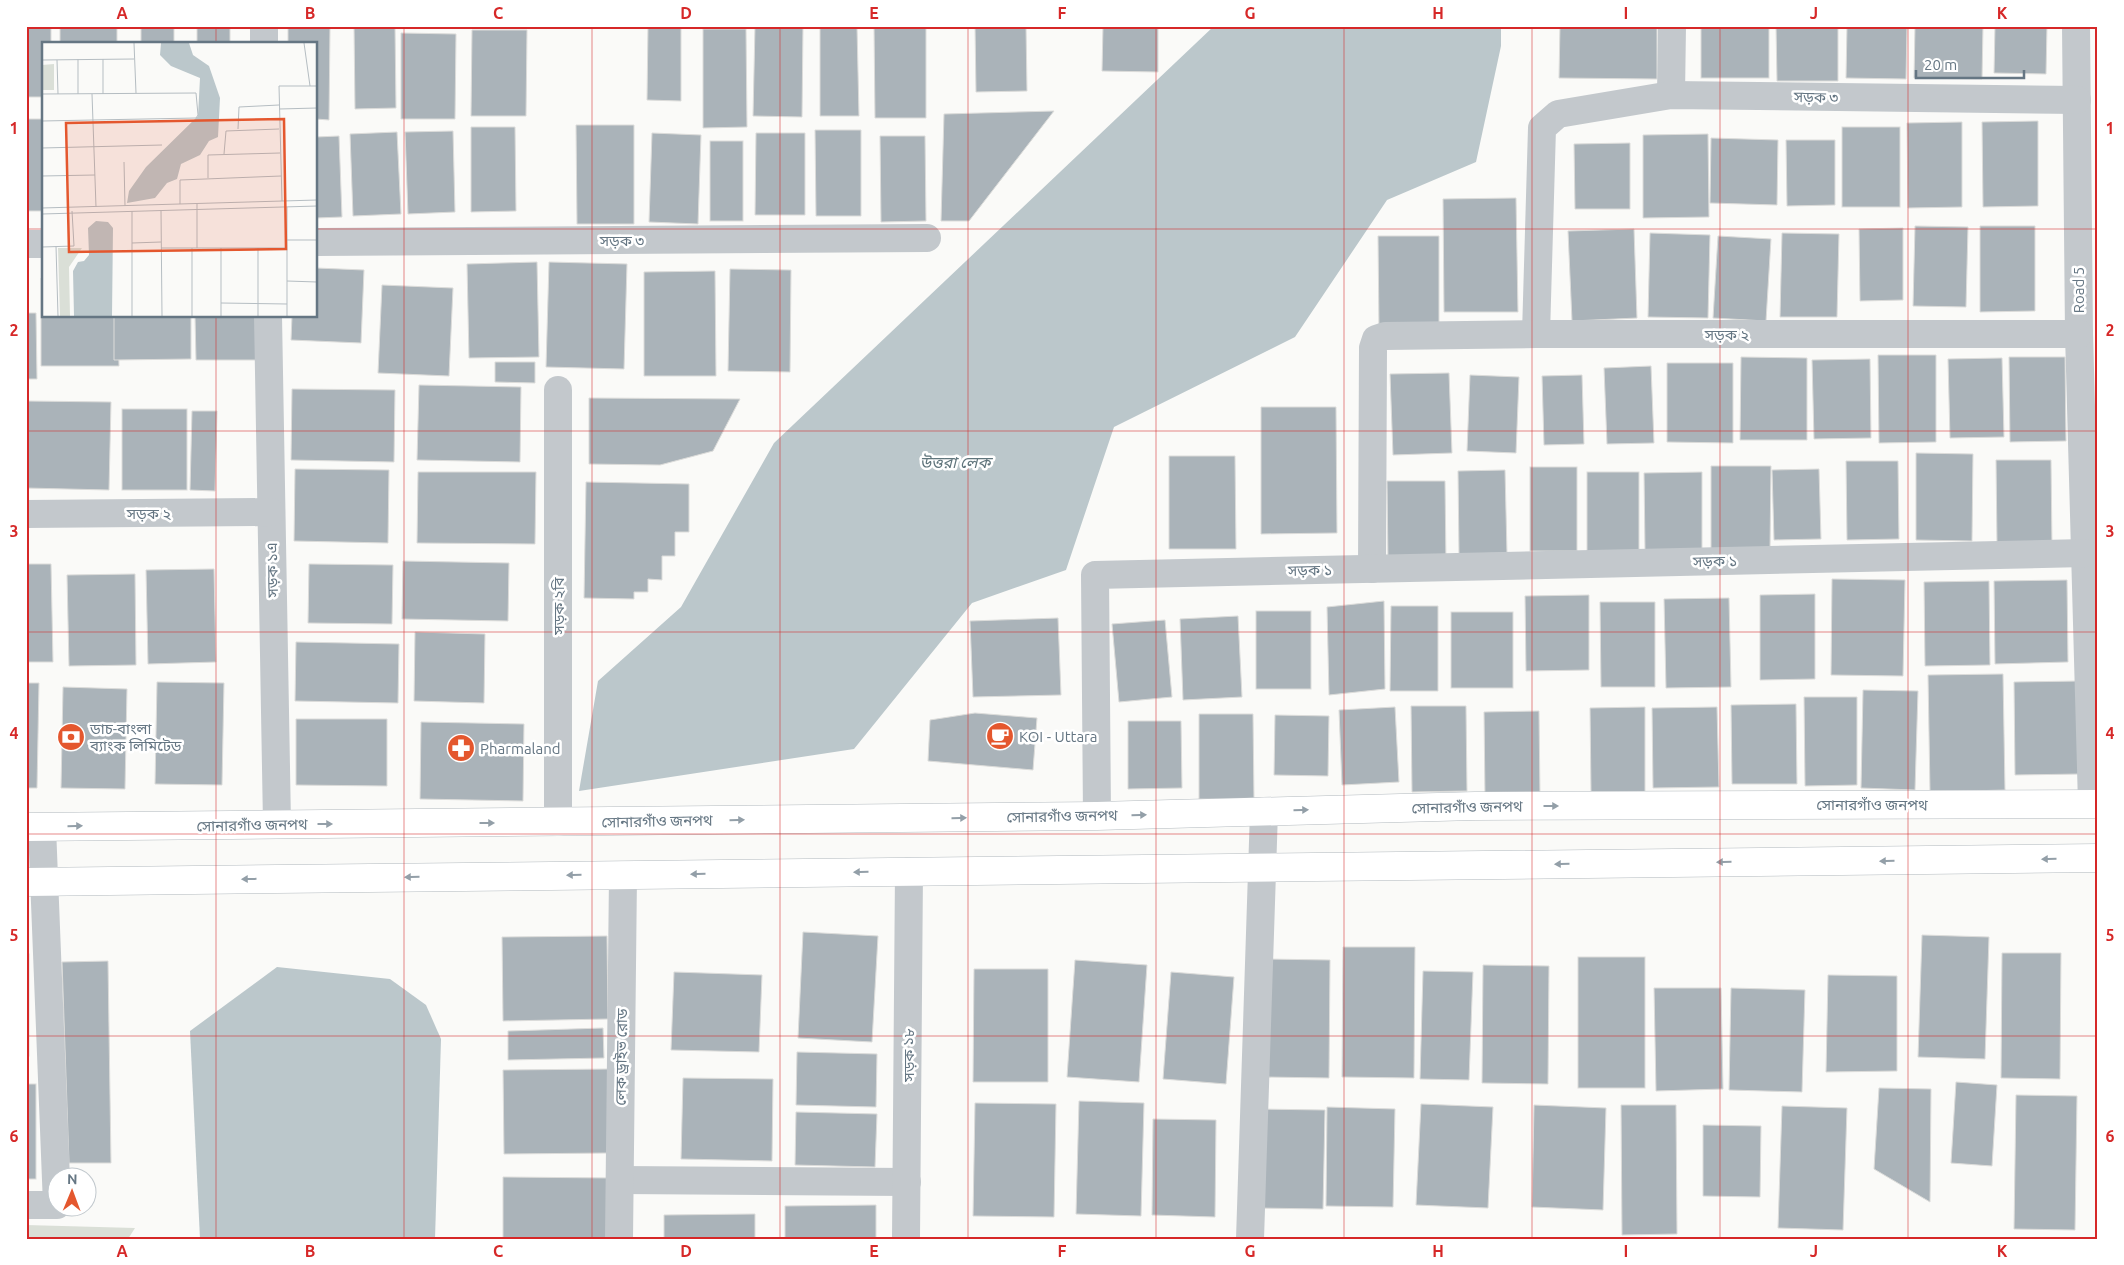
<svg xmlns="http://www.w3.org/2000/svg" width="2124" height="1265" font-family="Ubuntu,'Noto Sans Bengali',sans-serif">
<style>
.green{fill:#dadfd7}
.water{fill:#bbc7cb}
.building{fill:#aab3b9;stroke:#dcdcda}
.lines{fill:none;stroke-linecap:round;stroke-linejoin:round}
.secondary-casing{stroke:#b3babf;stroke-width:29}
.minor{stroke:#c3c8cc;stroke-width:28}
.secondary{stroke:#fff;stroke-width:28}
.oneway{fill:#939fa8}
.grid{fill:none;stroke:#d62828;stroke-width:1;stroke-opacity:0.55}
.labels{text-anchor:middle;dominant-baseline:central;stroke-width:5;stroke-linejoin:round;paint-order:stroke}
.street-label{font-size:15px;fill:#657683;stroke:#fff}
.poi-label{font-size:15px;fill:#657683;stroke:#fff;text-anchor:start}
.water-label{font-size:16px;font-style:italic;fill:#60757c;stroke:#fff}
.inset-road{fill:none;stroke:#b5bdc2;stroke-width:1}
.view{fill:#e4572e;fill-opacity:0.15;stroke:#e4572e;stroke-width:2.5}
.inset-edge{fill:none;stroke:#657683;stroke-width:2.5}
.neatline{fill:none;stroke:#d62828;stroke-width:2}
.grid-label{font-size:16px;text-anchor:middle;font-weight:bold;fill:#d62828}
</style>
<rect width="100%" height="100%" fill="#fafaf8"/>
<!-- green -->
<polygon class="green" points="26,1225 135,1228 128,1239 26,1239"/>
<!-- water -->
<g class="water">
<polygon points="1214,26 1501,26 1501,46 1476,162 1387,200 1295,337 1114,427 1066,570 972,603 854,749 579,791 598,681 681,607 774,443"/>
<polygon points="277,967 390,979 426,1005 441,1039 435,1239 200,1239 190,1031"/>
</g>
<!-- building -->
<g class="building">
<polygon points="26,26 51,26 51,44 44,44 44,97 26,97"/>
<rect x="60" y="26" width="57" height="18"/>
<rect x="141" y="26" width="33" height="18"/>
<rect x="197" y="26" width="33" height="18"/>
<polygon points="354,26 395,26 396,108 355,109"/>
<polygon points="648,26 681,26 681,101 647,100"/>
<polygon points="755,26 803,26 802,117 753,116"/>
<polygon points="874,26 926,26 926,118 875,118"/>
<polygon points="975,26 1026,26 1027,91 976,92"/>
<polygon points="1103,26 1158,26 1158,72 1102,71"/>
<polygon points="1560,26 1657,26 1657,79 1559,78"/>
<rect x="1701" y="26" width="68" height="52"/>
<polygon points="1776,26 1838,26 1838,81 1777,81"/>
<polygon points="1847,26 1907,26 1906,79 1846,78"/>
<polygon points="1915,26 1983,26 1982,79 1914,78"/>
<polygon points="1995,26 2047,26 2046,74 1994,73"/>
<polygon points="288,27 330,27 329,120 316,119 316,44 288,44"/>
<polygon points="857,27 859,116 820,116 820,28"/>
<polygon points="703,29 746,29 747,127 703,128"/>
<polygon points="472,30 527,30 526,116 471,116"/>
<polygon points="401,33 456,34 455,119 401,119"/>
<polygon points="1054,111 969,221 941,221 944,114"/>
<rect x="26" y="119" width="18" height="92"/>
<polygon points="2038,121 2038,206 1983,207 1982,122"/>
<polygon points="1962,122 1962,207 1908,208 1907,123"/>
<polygon points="576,125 634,125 634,224 577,224"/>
<polygon points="471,127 515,127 516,211 471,212"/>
<rect x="1842" y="127" width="58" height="80"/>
<polygon points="815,130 861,130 861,216 816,216"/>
<polygon points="453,131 455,212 408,214 405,132"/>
<polygon points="397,132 401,214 353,216 350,134"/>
<polygon points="652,133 701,135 698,224 649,222"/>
<polygon points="756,133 805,133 805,215 755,215"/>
<polygon points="1708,134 1709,217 1643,218 1643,135"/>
<polygon points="339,136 342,217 316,218 316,137"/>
<polygon points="880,136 925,136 926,221 881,222"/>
<polygon points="1711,138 1778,140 1777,205 1710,203"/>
<polygon points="1786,140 1835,140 1835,205 1787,206"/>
<rect x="710" y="141" width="33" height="80"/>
<polygon points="1630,143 1630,209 1575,209 1574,144"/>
<polygon points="1516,198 1518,312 1444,312 1443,199"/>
<polygon points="1915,226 1968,227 1966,307 1913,306"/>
<polygon points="1980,226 2035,226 2035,311 1980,312"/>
<polygon points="1903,228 1903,300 1860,301 1859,229"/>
<polygon points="1634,229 1637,318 1572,321 1568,231"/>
<polygon points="1650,233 1710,235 1708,318 1648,317"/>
<polygon points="1782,233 1839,234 1837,317 1780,317"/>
<polygon points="1378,236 1439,236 1439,329 1379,330"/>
<polygon points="1718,236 1771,239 1766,321 1713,318"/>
<polygon points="537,262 539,357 469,358 467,264"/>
<polygon points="549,262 627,264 624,369 546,367"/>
<polygon points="316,268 364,270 361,343 291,340 292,316 316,316"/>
<polygon points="730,269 791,270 790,372 728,371"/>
<rect x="26" y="271" width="1" height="29"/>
<polygon points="715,271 716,376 644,376 644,272"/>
<polygon points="41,278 44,278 44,316 118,316 119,366 41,366"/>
<polygon points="382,285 453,288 449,376 378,373"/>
<polygon points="26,313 36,313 37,379 26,379"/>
<polygon points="114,316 191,316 191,359 114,360"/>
<polygon points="195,316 267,316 268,360 196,360"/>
<polygon points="1878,355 1936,355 1936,442 1879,443"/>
<polygon points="1741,357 1807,358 1807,440 1740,440"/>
<polygon points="2009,357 2065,357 2066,441 2010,442"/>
<polygon points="2002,358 2004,437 1950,438 1948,359"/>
<polygon points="1870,359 1871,438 1814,439 1812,360"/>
<polygon points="495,362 535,362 535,383 495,382"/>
<polygon points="1667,363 1733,363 1733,443 1667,442"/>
<polygon points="1651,366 1654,443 1607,444 1604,368"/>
<polygon points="1449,373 1452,453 1393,455 1390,374"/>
<polygon points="1470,375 1519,377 1516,453 1467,451"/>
<polygon points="1582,375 1584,444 1544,445 1542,376"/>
<polygon points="419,385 521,387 520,462 417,460"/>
<polygon points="292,389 395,390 394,462 291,460"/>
<polygon points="589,398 740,399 713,451 660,465 589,464"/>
<polygon points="26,401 111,402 109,490 26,488"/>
<polygon points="1261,407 1336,407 1337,533 1261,534"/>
<rect x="122" y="409" width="65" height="81"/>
<polygon points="192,411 217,411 215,491 190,490"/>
<polygon points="1916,453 1973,454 1972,541 1916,540"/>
<polygon points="1169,456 1235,456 1236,549 1169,549"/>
<polygon points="1996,460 2051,460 2052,545 1997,545"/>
<polygon points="1846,461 1898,461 1899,539 1847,540"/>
<polygon points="1711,466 1771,466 1770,550 1711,549"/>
<rect x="1530" y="467" width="47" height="84"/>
<polygon points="295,469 389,470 388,543 294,541"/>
<polygon points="1819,469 1821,539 1774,540 1772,470"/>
<polygon points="1505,470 1507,553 1459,554 1458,471"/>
<polygon points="418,472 536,472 535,544 417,543"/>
<rect x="1587" y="472" width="52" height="80"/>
<polygon points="1702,472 1702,549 1645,550 1644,473"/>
<polygon points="1387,481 1445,481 1446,563 1388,563"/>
<polygon points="586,482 689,484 689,532 675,532 675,556 662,556 662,580 648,579 648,592 634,592 634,599 584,598"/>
<polygon points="403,561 509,563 508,621 402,619"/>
<polygon points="26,564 51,564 53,662 26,662"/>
<polygon points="309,564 393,565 392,624 308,623"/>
<polygon points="214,569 216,662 148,664 146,570"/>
<polygon points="135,574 136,665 69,666 67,575"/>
<polygon points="1832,579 1905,580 1903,676 1831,675"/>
<polygon points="2067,580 2068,662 1995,664 1994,581"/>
<polygon points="1989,581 1990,665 1925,666 1924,582"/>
<polygon points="1815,594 1815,679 1760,680 1760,595"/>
<polygon points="1589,595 1589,670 1526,671 1525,596"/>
<polygon points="1729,598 1731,687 1666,688 1664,599"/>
<polygon points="1384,601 1385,689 1329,695 1327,607"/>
<polygon points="1600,602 1655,602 1655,687 1601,687"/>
<polygon points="1391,606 1438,606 1438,691 1390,691"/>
<rect x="1256" y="611" width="55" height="78"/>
<rect x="1451" y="612" width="62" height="76"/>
<polygon points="1238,616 1242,697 1183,700 1180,619"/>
<polygon points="1058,618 1061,695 973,697 970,621"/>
<polygon points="1165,620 1172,697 1119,702 1112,624"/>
<polygon points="415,632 485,634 484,703 414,701"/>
<polygon points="296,642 399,644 398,703 295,701"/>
<polygon points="2003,674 2005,790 1930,792 1928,675"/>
<polygon points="2080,681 2081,774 2015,775 2014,682"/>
<polygon points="157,682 224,683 222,785 155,784"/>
<polygon points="26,683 39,683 37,788 26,788"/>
<polygon points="63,687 127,689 125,789 61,788"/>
<polygon points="1863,690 1918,691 1915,790 1861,788"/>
<polygon points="1804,697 1857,697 1857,785 1805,786"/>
<polygon points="1796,704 1797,784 1732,784 1731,705"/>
<polygon points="1411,706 1466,706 1467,791 1412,792"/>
<polygon points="1395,707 1399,782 1342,785 1339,710"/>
<polygon points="1645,707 1645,792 1591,792 1590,708"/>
<polygon points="1717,707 1719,787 1653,788 1652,708"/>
<polygon points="1539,711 1540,796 1485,797 1484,712"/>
<polygon points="975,713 1037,718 1033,770 928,761 930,720"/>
<polygon points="1199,714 1253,714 1254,799 1199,799"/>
<polygon points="1275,715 1329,716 1328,776 1274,775"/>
<polygon points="296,719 387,719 387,786 296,785"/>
<polygon points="1128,721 1181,721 1182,788 1128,789"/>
<polygon points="421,722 524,724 523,801 420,799"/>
<polygon points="803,932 878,936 872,1042 798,1038"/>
<polygon points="1922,935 1989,937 1985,1059 1918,1057"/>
<polygon points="607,936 608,1019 503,1021 502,937"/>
<polygon points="1343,947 1415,947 1414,1078 1342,1077"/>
<polygon points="2002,953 2061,953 2060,1079 2001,1078"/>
<rect x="26" y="954" width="3" height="102"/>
<rect x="1578" y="957" width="67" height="131"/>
<polygon points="1264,959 1330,960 1329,1078 1263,1077"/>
<polygon points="1075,960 1147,965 1139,1082 1067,1077"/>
<polygon points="108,961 111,1163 69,1163 62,962"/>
<polygon points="1483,965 1549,966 1548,1084 1482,1083"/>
<polygon points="974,969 1048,969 1048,1082 973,1082"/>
<polygon points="1423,971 1473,972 1469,1080 1420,1079"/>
<polygon points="674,972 762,975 759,1052 671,1050"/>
<polygon points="1171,972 1234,977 1226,1084 1163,1079"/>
<polygon points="1828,975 1897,976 1897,1071 1826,1072"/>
<polygon points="1654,988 1721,988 1723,1089 1656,1091"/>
<polygon points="1731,988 1805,990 1802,1092 1729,1090"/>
<polygon points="603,1028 604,1058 508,1060 508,1031"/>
<polygon points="797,1052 877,1054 876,1107 796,1105"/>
<polygon points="609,1069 609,1153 504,1154 503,1070"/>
<polygon points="683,1078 773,1079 772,1161 681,1159"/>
<polygon points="1956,1082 1997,1085 1992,1166 1951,1163"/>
<rect x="26" y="1084" width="10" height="95"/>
<polygon points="1879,1088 1931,1089 1930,1202 1874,1169"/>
<polygon points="2016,1095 2077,1096 2075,1230 2014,1229"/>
<polygon points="1079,1101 1144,1103 1141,1216 1076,1214"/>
<polygon points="975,1103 1056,1104 1054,1217 973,1216"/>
<polygon points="1421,1104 1493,1107 1488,1208 1416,1205"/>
<polygon points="1534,1105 1606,1108 1603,1210 1532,1207"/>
<polygon points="1621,1105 1676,1105 1677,1234 1622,1235"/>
<polygon points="1782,1106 1847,1108 1843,1230 1778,1228"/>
<polygon points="1327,1107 1395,1109 1393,1207 1326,1206"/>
<polygon points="1257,1109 1325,1110 1323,1209 1255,1208"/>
<polygon points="796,1112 877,1114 875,1167 795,1165"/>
<polygon points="1153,1119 1216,1120 1215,1217 1152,1215"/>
<polygon points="1703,1125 1761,1126 1760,1197 1703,1196"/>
<polygon points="503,1177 612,1178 612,1239 503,1239"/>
<polygon points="876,1205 876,1239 785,1239 785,1206"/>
<polygon points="755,1214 755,1239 664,1239 664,1215"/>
</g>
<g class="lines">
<!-- secondary casing -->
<g class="secondary-casing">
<g id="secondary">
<polyline points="26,827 1097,816 1475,806 2098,804"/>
<polyline points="26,882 2098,858"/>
</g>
</g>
<!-- minor -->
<g class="minor">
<polyline points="264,26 264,44"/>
<polyline points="2076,26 2079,334 2092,804"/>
<polyline points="1671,95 1672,26"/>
<polyline points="316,242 927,238"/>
<polyline points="26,244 44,244"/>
<polyline points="268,316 277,824"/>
<polyline points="1536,334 1542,128 1558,114 1671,95 2077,100"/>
<polyline points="558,390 558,822"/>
<polyline points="26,514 271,512"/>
<polyline points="1372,569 1373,348 1376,339 1385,336 1536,334 2079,334"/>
<polyline points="1097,816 1095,575 2085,553"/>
<polyline points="620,1180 907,1182"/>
<polyline points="26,1205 57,1205 42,827"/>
<polyline points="619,1239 623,875"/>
<polyline points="906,1239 909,871"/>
<polyline points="1250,1239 1264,811"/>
</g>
<!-- secondary -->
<use href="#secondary" class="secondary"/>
</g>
<!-- one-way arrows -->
<defs><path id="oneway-solid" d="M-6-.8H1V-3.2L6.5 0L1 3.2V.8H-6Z" transform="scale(1.25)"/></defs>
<g class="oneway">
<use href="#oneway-solid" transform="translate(1551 806)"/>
<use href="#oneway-solid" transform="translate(1301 810) rotate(-1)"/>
<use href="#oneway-solid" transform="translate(1139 815) rotate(-2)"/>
<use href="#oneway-solid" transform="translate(959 818) rotate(-1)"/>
<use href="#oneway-solid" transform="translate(737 820) rotate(-1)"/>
<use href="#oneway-solid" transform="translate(487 823)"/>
<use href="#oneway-solid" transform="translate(325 824)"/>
<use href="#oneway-solid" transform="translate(75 826) rotate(-1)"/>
<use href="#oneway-solid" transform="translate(2049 859) rotate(179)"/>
<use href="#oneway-solid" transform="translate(1887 861) rotate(179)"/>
<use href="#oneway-solid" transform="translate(1724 862) rotate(179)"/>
<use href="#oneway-solid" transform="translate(1562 864) rotate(179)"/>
<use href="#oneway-solid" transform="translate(861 872) rotate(179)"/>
<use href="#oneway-solid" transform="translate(698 874) rotate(179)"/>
<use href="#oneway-solid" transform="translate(574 875) rotate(179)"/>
<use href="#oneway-solid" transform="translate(412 877) rotate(179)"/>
<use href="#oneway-solid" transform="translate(249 879) rotate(179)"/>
</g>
<!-- grid -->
<path class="grid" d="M 216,26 L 216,44M 404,26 L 404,1239M 592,26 L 592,1239M 780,26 L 780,1239M 968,26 L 968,1239M 1156,26 L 1156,1239M 1344,26 L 1344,1239M 1532,26 L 1532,1239M 1720,26 L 1720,1239M 1908,26 L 1908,1239M 26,229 L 44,229M 316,229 L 2098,229M 216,316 L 216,1239M 26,431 L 2098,431M 26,632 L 2098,632M 26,834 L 2098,834M 26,1036 L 2098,1036"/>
<!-- icons -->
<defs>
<g id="cafe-disc" transform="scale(1.4375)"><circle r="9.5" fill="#e4572e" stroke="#fff"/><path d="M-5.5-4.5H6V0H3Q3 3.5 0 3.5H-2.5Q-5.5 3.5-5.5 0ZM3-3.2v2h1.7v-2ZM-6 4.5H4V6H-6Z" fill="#fff"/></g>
<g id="bank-disc" transform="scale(1.4375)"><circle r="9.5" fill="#e4572e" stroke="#fff"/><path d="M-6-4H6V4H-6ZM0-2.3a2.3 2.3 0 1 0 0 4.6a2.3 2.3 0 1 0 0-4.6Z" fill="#fff"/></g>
<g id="pharmacy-disc" transform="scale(1.4375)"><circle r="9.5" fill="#e4572e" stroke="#fff"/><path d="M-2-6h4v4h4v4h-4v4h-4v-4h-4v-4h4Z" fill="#fff"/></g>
</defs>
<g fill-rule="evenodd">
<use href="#cafe-disc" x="1000" y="736"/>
<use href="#bank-disc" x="71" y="737"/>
<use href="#pharmacy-disc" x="461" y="748"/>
</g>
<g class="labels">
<!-- street labels -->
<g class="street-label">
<text transform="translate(1816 97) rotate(1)">সড়ক ৩</text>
<text x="622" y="240">সড়ক ৩</text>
<text transform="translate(2078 290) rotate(-90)">Road 5</text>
<text x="1727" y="334">সড়ক ২</text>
<text x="149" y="513">সড়ক ২</text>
<text transform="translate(1715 561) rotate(-1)">সড়ক ১</text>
<text transform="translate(272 570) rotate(-91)">সড়ক ১এ</text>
<text transform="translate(1310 570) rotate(-1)">সড়ক ১</text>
<text transform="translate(558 606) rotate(-90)">সড়ক ২বি</text>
<text x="1872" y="804">সোনারগাঁও জনপথ</text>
<text transform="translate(1467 807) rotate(-1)">সোনারগাঁও জনপথ</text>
<text transform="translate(1062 816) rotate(-1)">সোনারগাঁও জনপথ</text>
<text transform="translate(657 821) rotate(-1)">সোনারগাঁও জনপথ</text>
<text transform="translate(252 825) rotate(-1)">সোনারগাঁও জনপথ</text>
<text transform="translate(908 1055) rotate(-90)">সড়ক ১৮</text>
<text transform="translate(621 1057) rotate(-89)">লেক ড্রাইভ রোড</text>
</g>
<!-- poi labels -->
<g class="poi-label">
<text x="90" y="728">ডাচ-বাংলা<tspan x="90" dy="17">ব্যাংক লিমিটেড</tspan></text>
<text x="1019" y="736">KOI - Uttara</text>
<text x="480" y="748">Pharmaland</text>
</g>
<!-- water labels -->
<g class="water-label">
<text x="955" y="462">উত্তরা লেক</text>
</g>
</g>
<!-- overview -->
<g transform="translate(42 42)">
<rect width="275" height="275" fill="#fafaf8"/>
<path d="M 12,22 L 12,48 L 0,48 L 0,23 ZM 16,206 L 40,206 L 27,225 L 28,274 L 18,274 Z" fill="#dadfd7"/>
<path d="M 119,1 L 147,1 L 151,13 L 167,24 L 178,56 L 176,95 L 167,99 L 158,113 L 139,122 L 135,137 L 125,141 L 113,156 L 85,161 L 87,149 L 104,125 L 156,74 L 158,36 L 129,24 L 118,13 ZM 54,179 L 66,180 L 71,186 L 70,274 L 32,274 L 31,229 L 36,220 L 42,219 L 47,213 L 46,186 Z" fill="#bbc7cb"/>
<path class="inset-road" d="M 92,1 L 94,51M 262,1 L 268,44M 36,17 L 36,52M 61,17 L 61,52M 0,18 L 92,17M 15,18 L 16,52M 0,52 L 154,51 L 156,73 L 154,76 L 0,79M 50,52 L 54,165M 237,67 L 275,66M 196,87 L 197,65 L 237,63M 0,106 L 120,103M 182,112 L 184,89 L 237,87M 82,120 L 83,164M 0,134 L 53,133M 166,136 L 166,113 L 238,111M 240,159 L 237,44 L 275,44M 138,162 L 138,138 L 239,134M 245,165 L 245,274M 0,166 L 275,158M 119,168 L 120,274M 90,169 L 90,274M 0,172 L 275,164M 245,198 L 275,198M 90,201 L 119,200M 14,204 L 16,274M 0,205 L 32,204 L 30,169M 119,206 L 245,206M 150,206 L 150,274M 155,206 L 155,162M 245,239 L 275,240M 179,261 L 245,262M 179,274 L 179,206M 216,274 L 216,206"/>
<path class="view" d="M 242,77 L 244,207 L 27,210 L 24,81 Z"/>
<rect width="275" height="275" class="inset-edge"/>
</g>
<!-- border -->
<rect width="2124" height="1265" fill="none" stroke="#ffffff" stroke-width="55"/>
<!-- north arrow -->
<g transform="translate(72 1192) rotate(1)"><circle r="24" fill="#ffffff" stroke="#c1c8cd"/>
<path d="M0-4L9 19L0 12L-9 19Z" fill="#e4572e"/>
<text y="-8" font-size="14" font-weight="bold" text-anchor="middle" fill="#657683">N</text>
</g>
<!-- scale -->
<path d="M1916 70v8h108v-8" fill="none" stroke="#657683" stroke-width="2.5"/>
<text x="1924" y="70" font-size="15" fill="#657683" stroke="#ffffff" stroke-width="4" paint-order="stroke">20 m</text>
<rect x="28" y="28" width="2068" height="1210" class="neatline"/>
<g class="grid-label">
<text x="122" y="19">A</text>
<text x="310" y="19">B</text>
<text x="498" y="19">C</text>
<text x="686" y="19">D</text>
<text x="874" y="19">E</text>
<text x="1062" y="19">F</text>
<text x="1250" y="19">G</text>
<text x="1438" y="19">H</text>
<text x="1626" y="19">I</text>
<text x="1814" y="19">J</text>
<text x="2002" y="19">K</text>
<text x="14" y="134">1</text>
<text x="2110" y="134">1</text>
<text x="14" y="336">2</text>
<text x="2110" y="336">2</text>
<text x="14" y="537">3</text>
<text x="2110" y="537">3</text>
<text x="14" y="739">4</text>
<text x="2110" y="739">4</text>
<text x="14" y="941">5</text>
<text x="2110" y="941">5</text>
<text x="14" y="1142">6</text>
<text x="2110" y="1142">6</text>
<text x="122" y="1257">A</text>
<text x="310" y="1257">B</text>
<text x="498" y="1257">C</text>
<text x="686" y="1257">D</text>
<text x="874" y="1257">E</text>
<text x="1062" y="1257">F</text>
<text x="1250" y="1257">G</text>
<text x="1438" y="1257">H</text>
<text x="1626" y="1257">I</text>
<text x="1814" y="1257">J</text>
<text x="2002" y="1257">K</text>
</g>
</svg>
